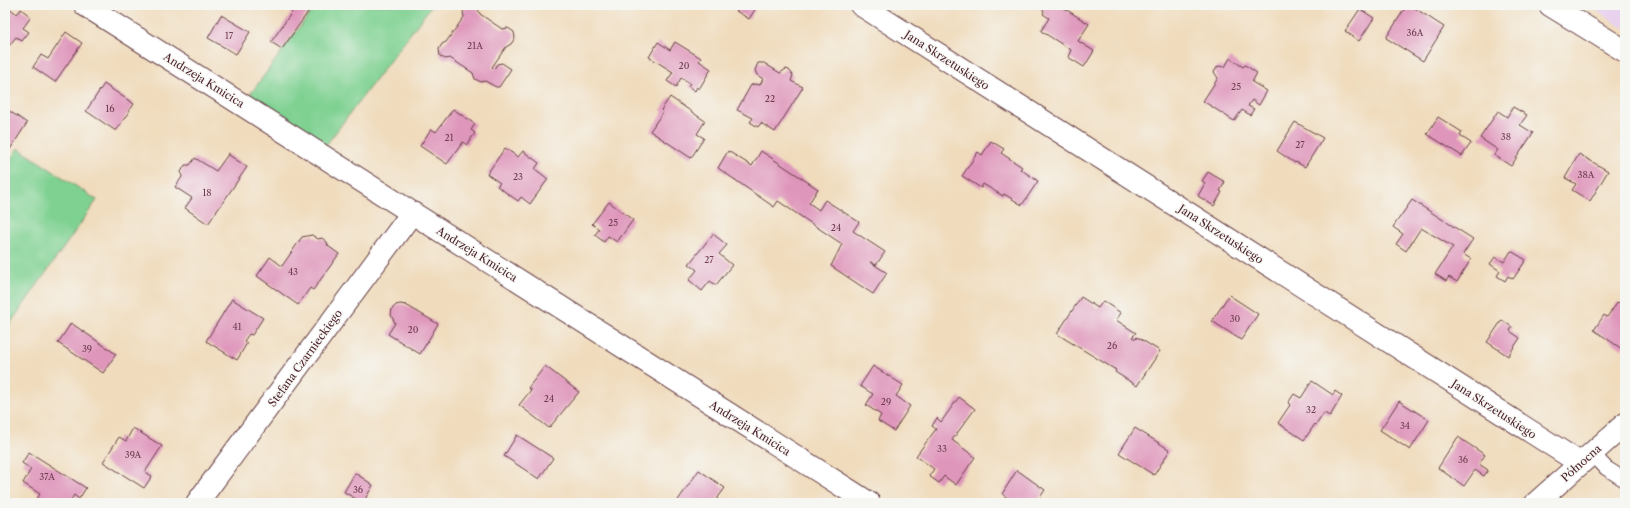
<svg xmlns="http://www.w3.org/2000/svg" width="1630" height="508" font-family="'Libre Caslon Text',serif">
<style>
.built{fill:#e8d2ee}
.green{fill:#7fd192;stroke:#64785e}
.building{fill:#df96bb}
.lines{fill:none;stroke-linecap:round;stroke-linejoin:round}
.service-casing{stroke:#633b41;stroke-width:16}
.minor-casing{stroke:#633b41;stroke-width:24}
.tertiary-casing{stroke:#633b41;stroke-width:24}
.service{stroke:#fff;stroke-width:14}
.minor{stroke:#fff;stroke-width:22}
.tertiary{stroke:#fff;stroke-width:22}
.labels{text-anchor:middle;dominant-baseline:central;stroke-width:3;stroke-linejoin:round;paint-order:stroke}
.number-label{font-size:9px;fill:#6f3d4f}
.street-label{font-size:11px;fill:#4a1f2b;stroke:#f6f6f2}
</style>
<rect width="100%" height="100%" fill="#f6f6f2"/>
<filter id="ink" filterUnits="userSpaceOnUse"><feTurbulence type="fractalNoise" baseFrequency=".025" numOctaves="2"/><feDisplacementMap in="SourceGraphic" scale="8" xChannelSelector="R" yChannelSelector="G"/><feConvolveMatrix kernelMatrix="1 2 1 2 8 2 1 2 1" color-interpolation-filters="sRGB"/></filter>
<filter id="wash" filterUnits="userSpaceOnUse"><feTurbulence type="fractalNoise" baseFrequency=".012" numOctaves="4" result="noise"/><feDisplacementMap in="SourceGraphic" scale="16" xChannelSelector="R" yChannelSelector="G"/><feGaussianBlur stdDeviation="0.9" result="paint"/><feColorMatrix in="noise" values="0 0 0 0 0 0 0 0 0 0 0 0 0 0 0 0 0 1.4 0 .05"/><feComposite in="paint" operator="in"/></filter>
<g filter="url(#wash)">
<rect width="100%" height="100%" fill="#f0dcbd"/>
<!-- built -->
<polygon class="built" points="1593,5 1625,5 1625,29 1594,9"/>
<!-- green -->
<g class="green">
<polygon points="316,5 432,5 326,145 249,96"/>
<polygon points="18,148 97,200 5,331 5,167"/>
</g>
<g id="blocks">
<!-- building -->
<g class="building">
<polygon points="5,5 17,14 21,9 31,17 23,28 29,32 22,41 16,37 9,46 5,43"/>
<polygon points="285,5 300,5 308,12 282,49 271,42 292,12 284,6"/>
<polygon points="472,5 478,9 480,14 502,29 508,28 514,32 515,38 511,44 506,47 492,67 494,69 497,64 502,63 511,69 499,87 496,87 485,81 481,82 475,79 473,73 450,58 445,59 440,56 439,49 442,44 446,42 464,17 463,12 466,6"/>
<polygon points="740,5 758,5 749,19 736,11"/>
<polygon points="1044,5 1059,5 1089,24 1078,41 1094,51 1084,67 1068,57 1071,50 1041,31 1049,18 1043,14 1044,12 1042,8"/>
<polygon points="1407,5 1410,5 1444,27 1423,61 1386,38"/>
<polygon points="1360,9 1374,18 1359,41 1345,31"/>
<polygon points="221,15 250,32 236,54 208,38"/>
<polygon points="66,32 82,43 55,82 33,67 41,55 48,59"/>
<polygon points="658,42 670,50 675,42 701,58 699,61 711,69 699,89 697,87 695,91 688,86 690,83 681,78 676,87 667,81 673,72 649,57"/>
<polygon points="1230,58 1243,67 1245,65 1257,73 1252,82 1267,91 1259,105 1252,100 1248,106 1254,109 1250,115 1242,110 1234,121 1203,101 1218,78 1214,72 1218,66 1225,67"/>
<polygon points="758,63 764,63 780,73 786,69 789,70 793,75 791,81 803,87 775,132 761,123 758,127 750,122 753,118 737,110 751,85 755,84 760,85 763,79 757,75 755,70"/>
<polygon points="104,84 134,104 116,131 86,111"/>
<polygon points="670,97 705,121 697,134 704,138 691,158 650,131 663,112 661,110"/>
<polygon points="1513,107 1527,115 1520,125 1533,133 1511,166 1494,155 1498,150 1480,138 1498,111 1507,117"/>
<polygon points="5,108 27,123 5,157"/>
<polygon points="453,109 475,124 471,130 475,133 467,145 463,142 447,164 420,146 431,129 436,132"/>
<polygon points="1438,117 1462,132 1460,136 1471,143 1462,156 1427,134"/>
<polygon points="1295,122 1323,138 1305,167 1296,162 1295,163 1277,151"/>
<polygon points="991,141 1004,149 1001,153 1022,167 1020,169 1038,181 1022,205 1004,194 1003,196 983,184 981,188 962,176 978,152 982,155"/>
<polygon points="505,148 518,157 523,151 539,163 535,169 548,179 530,204 521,197 518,201 497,186 500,183 487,174"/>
<polygon points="728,151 752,166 761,151 818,189 809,203 819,210 825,200 859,222 853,231 885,252 876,265 870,262 887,273 873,294 831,266 842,244 778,201 774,207 718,168"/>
<polygon points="229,153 229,155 247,167 208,224 185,208 192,198 175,187 182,177 181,172 185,165 190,165 195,158 216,171"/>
<polygon points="1579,154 1608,171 1590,201 1572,190 1576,184 1565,178"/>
<polygon points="1208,172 1225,182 1220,191 1222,192 1214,206 1198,196 1205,183 1202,181"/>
<polygon points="1412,200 1473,239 1463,254 1471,259 1457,282 1449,277 1446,281 1435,274 1453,247 1421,228 1406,251 1396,244 1403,234 1393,227"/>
<polygon points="609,202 633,220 617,242 608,236 604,242 595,235 599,229 592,224"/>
<polygon points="713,234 727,245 719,254 732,265 716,285 710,281 702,291 689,280 697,270 689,264"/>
<polygon points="312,235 318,239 322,238 327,242 328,246 339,254 313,290 310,288 298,305 257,276 270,257 282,266 302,237"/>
<polygon points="1511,251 1526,260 1513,279 1508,276 1505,281 1497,276 1500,271 1490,264 1495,257 1504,262"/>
<polygon points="1229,295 1258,314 1241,340 1212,321"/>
<polygon points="1081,297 1098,308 1103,301 1121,313 1116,320 1136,333 1132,337 1136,339 1137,337 1160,351 1137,386 1115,372 1116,370 1057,334"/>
<polygon points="232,299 263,318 252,335 249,334 244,341 247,343 237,360 206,341"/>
<polygon points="1618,302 1625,307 1625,345 1622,349 1594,330 1604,315 1607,317"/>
<polygon points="400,304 406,305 438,324 420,354 388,334 395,323 391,315 392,309 396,305"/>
<polygon points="1502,320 1512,327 1510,331 1520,338 1508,356 1487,342"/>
<polygon points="71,323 116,354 103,373 58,343"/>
<polygon points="545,366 579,392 549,428 519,405 531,390 528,388"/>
<polygon points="873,366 903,385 896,396 910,406 894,431 878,421 881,415 866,405 873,394 860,386"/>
<polygon points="1312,381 1333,395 1335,391 1342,396 1330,416 1324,413 1316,425 1315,424 1304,440 1278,423 1290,405 1288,403 1294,394 1301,398"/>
<polygon points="959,397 975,409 952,440 975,457 956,485 944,476 939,483 929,476 934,469 916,456 936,429 932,426 937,418 941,422"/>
<polygon points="1399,401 1429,420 1410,450 1380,430"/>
<polygon points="133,428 162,446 145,472 152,476 144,488 103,462 119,437 126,441"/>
<polygon points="1135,428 1170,450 1154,475 1119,453"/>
<polygon points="517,435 553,458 539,479 504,456"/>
<polygon points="1458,437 1485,455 1479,464 1488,470 1484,476 1475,470 1464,486 1438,468"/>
<polygon points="29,452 86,488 79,499 74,495 69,503 34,503 40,494 23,483 31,469 22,463"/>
<polygon points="699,470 725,488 714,503 676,503"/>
<polygon points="1017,470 1045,490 1036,503 1014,503 1002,494"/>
<polygon points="355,473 373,485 363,503 344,492"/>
</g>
</g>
</g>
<g filter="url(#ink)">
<use href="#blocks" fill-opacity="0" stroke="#633b41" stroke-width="1"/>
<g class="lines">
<!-- service casing -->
<g class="service-casing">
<polyline id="service" points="1592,453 1606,468 1625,480"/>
</g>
<!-- minor casing -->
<g class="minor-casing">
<g id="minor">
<polyline points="85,5 869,503"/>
<polyline points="861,5 1580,463"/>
<polyline points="197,503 412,213"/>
<polyline points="1536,503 1625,424"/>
</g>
</g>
<!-- tertiary casing -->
<g class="tertiary-casing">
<polyline id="tertiary" points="1550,5 1625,51"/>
</g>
<!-- service -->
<use href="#service" class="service"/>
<!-- minor -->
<use href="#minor" class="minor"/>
<!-- tertiary -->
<use href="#tertiary" class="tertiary"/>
</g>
</g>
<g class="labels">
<!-- number labels -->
<g class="number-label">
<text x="1415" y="32">36A</text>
<text x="229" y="35">17</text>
<text x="475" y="45">21A</text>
<text x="684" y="65">20</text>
<text x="1236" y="86">25</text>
<text x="770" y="98">22</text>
<text x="110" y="108">16</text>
<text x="1506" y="136">38</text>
<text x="449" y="137">21</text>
<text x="1300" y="144">27</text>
<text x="1586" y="174">38A</text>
<text x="518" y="176">23</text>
<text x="207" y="192">18</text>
<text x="613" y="222">25</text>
<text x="836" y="227">24</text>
<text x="709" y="259">27</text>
<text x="293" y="271">43</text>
<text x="1235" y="318">30</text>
<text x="237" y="326">41</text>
<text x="413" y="329">20</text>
<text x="1112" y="345">26</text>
<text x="87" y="348">39</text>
<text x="549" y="398">24</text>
<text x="886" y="401">29</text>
<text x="1311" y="409">32</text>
<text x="1405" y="425">34</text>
<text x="942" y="448">33</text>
<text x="133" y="454">39A</text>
<text x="1463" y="459">36</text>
<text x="47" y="476">37A</text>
<text x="358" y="489">36</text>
</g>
<!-- street labels -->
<g class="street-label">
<text transform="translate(947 60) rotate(33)">Jana Skrzetuskiego</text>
<text transform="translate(204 80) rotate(32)">Andrzeja Kmicica</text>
<text transform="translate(1221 234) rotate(33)">Jana Skrzetuskiego</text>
<text transform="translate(477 254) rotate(32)">Andrzeja Kmicica</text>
<text transform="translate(305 358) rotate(-54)">Stefana Czarnieckiego</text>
<text transform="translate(1494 409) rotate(33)">Jana Skrzetuskiego</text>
<text transform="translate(750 428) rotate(32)">Andrzeja Kmicica</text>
<text transform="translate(1581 463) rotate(-42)">Północna</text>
</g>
</g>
<!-- margin -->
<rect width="1630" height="508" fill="none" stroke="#f6f6f2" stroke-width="20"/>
</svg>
